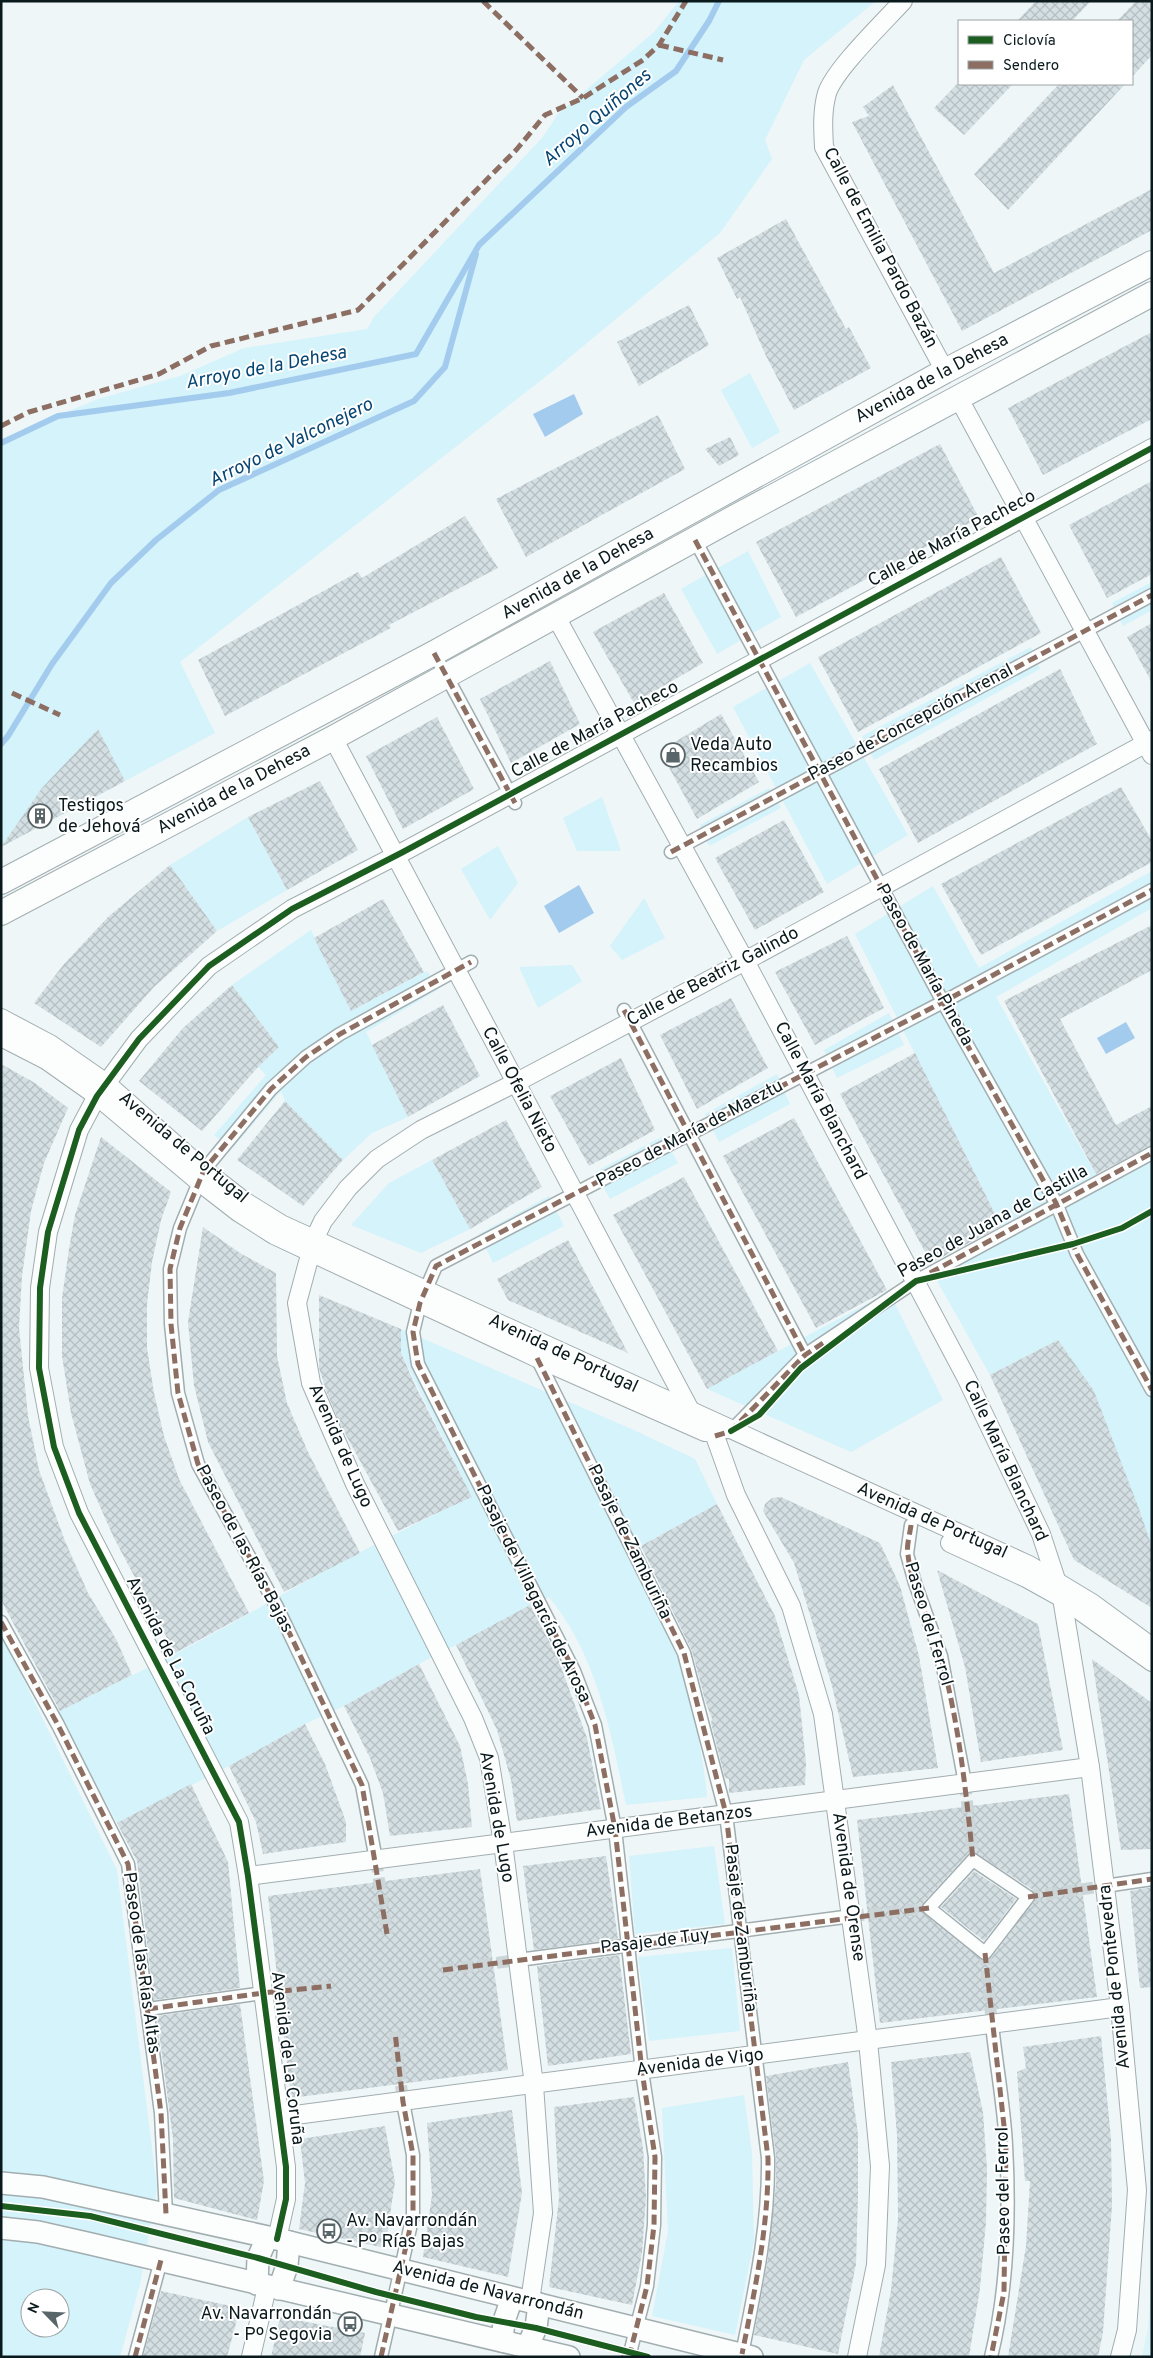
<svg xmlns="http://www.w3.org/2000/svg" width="1153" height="2358" font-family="Overpass,sans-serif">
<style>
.built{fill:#daf4fa}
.green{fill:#d4f3fa;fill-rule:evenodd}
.water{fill:#a3cbee}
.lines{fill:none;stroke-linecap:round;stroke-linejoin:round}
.stream{stroke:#a3cbee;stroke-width:6}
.building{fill:url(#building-cross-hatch);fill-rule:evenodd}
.pedestrian-tunnel{stroke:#ccd5d7;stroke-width:12;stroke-dasharray:12 6;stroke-linecap:butt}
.pedestrian-casing{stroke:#a2adaf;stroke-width:15}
.minor-casing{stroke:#a2adaf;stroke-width:20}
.tertiary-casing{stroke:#a2adaf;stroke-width:24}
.secondary-casing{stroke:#a2adaf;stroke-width:26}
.pedestrian{stroke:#fcfefe;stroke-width:12}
.minor{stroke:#fcfefe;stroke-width:18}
.tertiary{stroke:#fcfefe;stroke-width:21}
.secondary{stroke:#fcfefe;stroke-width:24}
.quiet{stroke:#8d6e63;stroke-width:5;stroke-dasharray:10 5;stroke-linecap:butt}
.cycleway-casing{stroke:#fff;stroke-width:9}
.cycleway{stroke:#1b5e20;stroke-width:6}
.labels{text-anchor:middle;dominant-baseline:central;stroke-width:4;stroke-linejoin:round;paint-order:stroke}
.street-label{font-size:18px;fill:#09191c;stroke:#fff}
.poi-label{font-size:18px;fill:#09191c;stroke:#fff;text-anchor:start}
.water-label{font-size:19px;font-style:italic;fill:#074572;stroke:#fff}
</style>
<defs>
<pattern id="building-cross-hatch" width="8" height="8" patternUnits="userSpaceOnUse" patternTransform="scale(1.25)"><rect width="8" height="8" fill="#d4dfe3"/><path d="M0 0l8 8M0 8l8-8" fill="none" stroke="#b5bfc2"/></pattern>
</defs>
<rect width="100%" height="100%" fill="#eef6f8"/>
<!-- built -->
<polygon class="built" points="1152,2278 1152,2357 1142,2357 1148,2328"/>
<!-- green -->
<g class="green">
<polygon points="679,1 876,1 804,60 765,140 772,159 720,233 553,371 180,662 215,733 1,847 1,439 98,399 180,376 244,348 367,329 374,317 542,138 558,114 654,32"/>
<polygon points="750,373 780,432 752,448 721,390"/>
<polygon points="748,551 781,617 717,654 681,589"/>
<polygon points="1152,582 1152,610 1123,626 1112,603"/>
<polygon points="1031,647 1040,669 874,760 862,736"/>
<polygon points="810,663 908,835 827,884 733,707"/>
<polygon points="769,788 781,808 709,846 700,825"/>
<polygon points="602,797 621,851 577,851 563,818"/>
<polygon points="248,817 287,890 217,931 170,865"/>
<polygon points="498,846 518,883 490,920 461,869"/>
<polygon points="1152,871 1152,908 996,997 1099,1180 1152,1153 1152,1547 1094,1391 1063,1351 1058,1340 990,1375 932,1272 1004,1232 855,934 933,886 979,968"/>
<polygon points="644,898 665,938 622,960 610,946"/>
<polygon points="311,930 351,1011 427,971 439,989 366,1032 408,1117 372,1133 343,1160 285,1101 281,1091 231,1150 214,1135 266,1075 258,1067 279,1047 232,985"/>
<polygon points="572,965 582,981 538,1008 519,967"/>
<polygon points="889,1013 904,1045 837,1078 824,1050"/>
<polygon points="777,1074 790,1104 719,1142 705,1114"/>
<polygon points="663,1136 678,1163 610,1199 595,1172"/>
<polygon points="432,1160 470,1229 421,1253 351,1225 389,1183"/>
<polygon points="549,1196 564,1226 493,1263 479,1234"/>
<polygon points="889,1292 943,1400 851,1452 707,1389"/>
<path d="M 401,1329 L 636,1431 L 695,1459 L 717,1504 L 641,1546 L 623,1542 C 637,1568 654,1595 665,1623 C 686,1676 702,1741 707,1797 L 626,1805 C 611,1733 597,1655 549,1597 L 419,1664 L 344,1706 L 305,1724 L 229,1766 L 117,1823 L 58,1712 C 123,1680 188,1649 250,1613 C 322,1571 396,1532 472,1497 L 401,1353 Z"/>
<path d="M 1,1634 L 117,1870 L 157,2188 L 140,2284 L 120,2357 L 1,2357 ZM 30,2298 L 60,2298 L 60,2328 L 30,2328 Z"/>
<polygon points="714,1846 725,1924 635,1934 629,1856"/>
<polygon points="732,1948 740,2031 649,2041 638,1957"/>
<polygon points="744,2095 752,2153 754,2241 735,2335 652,2316 668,2231 662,2108"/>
</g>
<!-- water -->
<g class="water">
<polygon points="574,394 583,414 545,437 533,414"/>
<polygon points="579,885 594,913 559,933 544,906"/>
<polygon points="1126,1022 1135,1038 1106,1054 1097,1038"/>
</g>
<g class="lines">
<!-- stream -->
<g class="stream">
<polyline points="1,443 58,416 229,393 416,354 479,245 626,107 676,71 709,21 719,1"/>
<polyline points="1,744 8,736 52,664 111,583 156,540 219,490 414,401 445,367 476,254"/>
</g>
</g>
<!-- building -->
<g class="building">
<polygon points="1036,1 1091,1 1072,21 1017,21"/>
<polygon points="1136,1 1152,1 1152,55 1132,77 1132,21 1117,21"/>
<polygon points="957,84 1013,84 964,135 934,108"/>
<polygon points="1059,84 1125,84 1008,210 974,174"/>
<polygon points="893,85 994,273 1152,189 1152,230 962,331 852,122 869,116 863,107"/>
<polygon points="786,219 846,329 849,327 871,368 794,410 766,356 740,297 737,299 717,258"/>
<polygon points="689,305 709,345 639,386 617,342"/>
<polygon points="1152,332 1152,419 1043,475 1008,408"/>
<polygon points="658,415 685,469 526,557 496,499"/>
<polygon points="730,437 739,455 719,466 705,449"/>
<polygon points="940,444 979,518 796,617 756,542"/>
<polygon points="1152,481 1152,574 1107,598 1069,525"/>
<polygon points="465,516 498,568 389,625 391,628 225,716 198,660 358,572 362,578"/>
<polygon points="1001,557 1041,633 858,732 818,657"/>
<polygon points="664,593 703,663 634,703 593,632"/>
<polygon points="1152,623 1152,683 1127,637"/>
<polygon points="550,661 580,724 511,763 480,699"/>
<polygon points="1060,669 1097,744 918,843 879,769"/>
<polygon points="721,714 759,782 697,819 660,751"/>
<polygon points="437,717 474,789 403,829 366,756"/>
<polygon points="98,729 125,781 1,847 42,788"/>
<polygon points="320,781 358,850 287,890 248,817"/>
<polygon points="1121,787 1152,841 1152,862 981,955 941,884"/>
<polygon points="784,820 824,892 755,930 715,858"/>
<polygon points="170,865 217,931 154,987 101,1047 34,1003 64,964 108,917"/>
<polygon points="383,899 424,972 351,1011 314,938"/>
<polygon points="1152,925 1152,970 1060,1019 1116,1125 1152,1106 1152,1145 1096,1174 1004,1001"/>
<polygon points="847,936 884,1008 815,1045 775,972"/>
<polygon points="232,985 279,1047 258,1067 202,1131 139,1081 183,1028"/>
<polygon points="731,998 768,1068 697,1109 660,1035"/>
<polygon points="443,1005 480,1076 408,1117 372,1045"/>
<polygon points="915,1053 1001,1226 931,1263 840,1094"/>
<polygon points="621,1058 655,1130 589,1166 550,1096"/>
<polygon points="1,1064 35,1083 68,1108 44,1163 31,1211 22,1276 19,1328 28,1416 39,1470 65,1541 88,1593 116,1639 132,1675 60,1711 1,1600"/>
<polygon points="285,1101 343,1160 303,1206 237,1160"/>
<polygon points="794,1118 887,1290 816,1328 723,1156"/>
<polygon points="506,1120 542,1187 470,1229 432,1160"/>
<polygon points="101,1137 171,1192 161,1220 152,1262 147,1304 147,1348 154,1393 164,1436 179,1479 249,1613 175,1653 114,1538 90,1484 71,1413 62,1356 62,1298 69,1249 75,1215"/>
<polygon points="684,1177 778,1351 707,1389 613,1215"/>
<polygon points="203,1227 240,1253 276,1273 277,1356 287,1403 308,1452 360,1553 284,1592 208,1442 194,1385 188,1322"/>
<polygon points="568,1240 628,1353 508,1300 497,1279"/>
<polygon points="319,1295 401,1329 401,1353 415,1385 472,1497 398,1531 340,1424 327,1393 319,1368"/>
<polygon points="1058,1340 1094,1391 1139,1509 1152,1547 1152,1608 1074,1560 990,1375"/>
<polygon points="781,1497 880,1543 900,1586 919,1656 938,1768 853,1777 832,1686 794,1563 763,1511 765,1504 772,1498"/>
<polygon points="717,1504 775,1616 799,1695 806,1763 805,1785 729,1793 729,1779 725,1778 711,1723 712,1719 705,1700 692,1651 641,1546"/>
<polygon points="937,1570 1038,1624 1063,1750 981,1762 965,1667"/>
<polygon points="530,1605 557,1656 587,1738 601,1809 517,1821 511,1780 497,1730 456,1645"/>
<polygon points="1092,1659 1152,1703 1152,1849 1121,1850"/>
<polygon points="419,1664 460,1746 468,1784 472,1827 390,1836 383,1793 370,1758 344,1706"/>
<polygon points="305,1724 325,1764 346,1822 346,1842 263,1854 256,1822 229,1766"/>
<polygon points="191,1784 228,1862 240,1988 154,2000 137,1861 117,1823"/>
<path d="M 1069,1794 L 1097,1997 L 880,2023 L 857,1820 ZM 974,1852 L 1033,1890 L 1036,1897 L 991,1958 L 984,1961 L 921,1910 L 923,1903 L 967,1855 Z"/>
<polygon points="606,1856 618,1939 534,1950 523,1866"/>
<polygon points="480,1869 508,2070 291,2098 268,1896"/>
<polygon points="974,1871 1016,1899 984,1941 941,1907"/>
<polygon points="1152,1887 1152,1987 1140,1988 1130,1891"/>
<polygon points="619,1955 631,2054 548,2066 537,1966"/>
<polygon points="240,2004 264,2181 257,2220 174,2198 173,2139 157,2016"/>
<polygon points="1101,2036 1111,2138 1112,2206 1103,2332 1098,2357 1008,2357 1026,2246 1030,2181 1025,2181 1017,2072 1026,2068 1023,2047"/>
<polygon points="970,2052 983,2112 987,2169 986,2222 980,2288 969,2357 879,2357 891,2290 898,2219 897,2135 891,2062"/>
<polygon points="848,2062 858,2134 858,2196 856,2264 838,2354 754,2335 768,2258 776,2183 776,2157 766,2076"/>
<polygon points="634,2097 643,2148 646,2197 642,2253 632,2305 549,2287 559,2198 554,2107"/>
<polygon points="512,2110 522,2193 508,2277 423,2257 432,2195 427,2123"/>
<polygon points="385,2126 395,2182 385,2248 299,2229 305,2183 300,2139"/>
<polygon points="161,2291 240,2308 227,2357 143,2357"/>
<polygon points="280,2317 365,2333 360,2357 271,2357"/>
</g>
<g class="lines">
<!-- pedestrian-tunnel -->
<g class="pedestrian-tunnel">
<polyline points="965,1783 973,1860"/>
<polyline points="376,1860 387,1934"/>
<polyline points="1028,1897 1105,1886"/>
<polyline points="852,1916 929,1908"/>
<polyline points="985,1953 992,2024"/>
<polyline points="443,1970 518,1960"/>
<polyline points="263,1993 331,1986"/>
<polyline points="395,2032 403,2102"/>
</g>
<!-- pedestrian casing -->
<g class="pedestrian-casing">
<g id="pedestrian">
<polyline points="695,540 943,1002 1056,1203 1077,1254 1152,1390"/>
<polyline points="434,653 515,803"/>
<polyline points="671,852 1152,595"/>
<polyline points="624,1010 805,1355"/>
<path d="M 537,1358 L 684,1653 L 726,1814 L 768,2158 C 769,2225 755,2289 742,2354"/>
<polyline points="726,1432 731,1431 805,1355 916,1281 1152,1153"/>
<polyline points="911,1525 907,1554 915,1583 941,1656 965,1783"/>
<polyline points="1,1622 58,1725 128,1864 161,2113 166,2214"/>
<polyline points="376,1860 362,1785 277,1607 198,1464 178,1393 171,1324 170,1269 180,1228 204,1170 271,1089 306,1057 340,1034 471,962"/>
<polygon points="973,1860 1028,1897 985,1953 929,1908"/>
<polyline points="1105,1886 1152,1879"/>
<polyline points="518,1960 852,1916"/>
<polyline points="148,2009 263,1993"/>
<polyline points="135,2357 161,2260"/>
<polyline points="381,2357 413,2215 413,2155 403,2102"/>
<polyline points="629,2357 647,2286 654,2225 655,2157 642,2071 615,1829 595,1725 574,1671 418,1364 413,1332 420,1303 436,1266 943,1002 1152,890"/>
<path d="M 991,2357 C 1008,2288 1010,2216 1006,2145 C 1004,2105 996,2064 992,2024"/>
</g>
</g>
<!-- minor casing -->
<g class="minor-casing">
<g id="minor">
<path d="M 903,1 C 884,22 835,69 827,93 C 822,111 823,128 824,147 L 945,371"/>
<polyline points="958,397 1152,755"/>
<polyline points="555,615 745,961 966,1377 1041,1534 1062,1598 1090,1767 1120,2007 1137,2190 1127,2330 1120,2357"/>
<polyline points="333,738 691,1412 715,1436 736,1495 791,1606 823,1714 868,2041 880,2166 876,2265 857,2357"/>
<polyline points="1,1018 50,1044 106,1083 204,1170 244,1201 281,1224 1029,1565 1092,1603 1152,1647"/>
<polyline points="1,1037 46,1060 97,1096 198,1181 238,1212 274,1235 537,1358 705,1432"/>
<polyline points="950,1543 1026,1578 1062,1598 1152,1662"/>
<polyline points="248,1876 1090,1767"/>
<polyline points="280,2117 1120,2007"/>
<polyline points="277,2239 286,2199 286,2167 248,1876 239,1822 79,1513 54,1447 39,1368 40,1288 48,1232 79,1130 97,1096 139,1039 209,966 292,909 403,852 1152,448"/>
<polyline points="530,2301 543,2213 534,2085 503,1843 489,1758 473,1718 355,1484 311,1383 297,1303 314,1240 323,1221 348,1188 377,1159 421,1130 515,1083 745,961 1152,740"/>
<polyline points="251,2357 267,2287"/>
</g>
</g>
<!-- tertiary casing -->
<g class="tertiary-casing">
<g id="tertiary">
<polyline points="1,2183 43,2187 277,2239 752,2357"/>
<polyline points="1,2228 38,2232 91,2244 569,2357"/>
<polyline points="257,2284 258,2258 267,2238"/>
<polyline points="279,2289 287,2266 289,2242"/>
<polyline points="502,2341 504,2321 512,2298"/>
<polyline points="527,2347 536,2328 539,2304"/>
</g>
</g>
<!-- secondary casing -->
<g class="secondary-casing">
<g id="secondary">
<polyline points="1,882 434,653 945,371 1152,263"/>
<polyline points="1,913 333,738 737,516 1152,294"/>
</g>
</g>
<!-- pedestrian -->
<use href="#pedestrian" class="pedestrian"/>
<!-- minor -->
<use href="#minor" class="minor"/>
<!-- tertiary -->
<use href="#tertiary" class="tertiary"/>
<!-- secondary -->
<use href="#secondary" class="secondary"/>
<!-- quiet -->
<g class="quiet">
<polyline points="483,1 583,98"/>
<polyline points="659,45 723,60"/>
<polyline points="1,426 29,412 159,374 211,346 358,310 517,149 545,115 583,98 643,60 659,45 686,1"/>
<polyline points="695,540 943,1002 1056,1203 1077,1254 1152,1390"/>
<polyline points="434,653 515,803"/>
<polyline points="12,693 60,715"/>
<polyline points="671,852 1152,595"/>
<polyline points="624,1010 805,1355"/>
<polyline points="930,1273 1152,1153"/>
<path d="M 537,1358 L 684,1653 L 726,1814 L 768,2158 C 769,2225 755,2289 742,2354"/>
<polyline points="715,1436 731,1431 805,1355 823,1343"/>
<path d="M 911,1525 C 910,1534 906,1546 908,1555 C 912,1590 932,1623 941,1657 C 959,1723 966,1792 973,1860"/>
<polyline points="1,1622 58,1725 128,1864 161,2113 166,2214"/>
<polyline points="1028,1897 1152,1879"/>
<polyline points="387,1934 362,1785 277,1607 198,1464 178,1393 171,1324 170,1269 180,1228 204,1170 271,1089 306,1057 340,1034 471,962"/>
<polyline points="985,1953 1006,2144 1004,2292 991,2357"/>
<polyline points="443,1970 929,1908"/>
<polyline points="148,2009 263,1993 331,1986"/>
<polyline points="135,2357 161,2260"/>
<polyline points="381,2357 413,2215 413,2155 403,2102 395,2032"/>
<polyline points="629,2357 647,2286 654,2225 655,2157 642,2071 615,1829 595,1725 574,1671 418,1364 413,1332 420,1303 436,1266 943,1002 1152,890"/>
</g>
<!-- cycleway casing -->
<g class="cycleway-casing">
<g id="cycleway">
<polyline points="731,1431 759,1415 801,1368 916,1281 1073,1244 1122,1228 1152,1211"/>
<polyline points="1,2206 90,2216 258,2258 376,2292 476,2317 536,2328 648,2357"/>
<polyline points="277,2239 286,2199 286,2167 248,1876 239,1822 79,1513 54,1447 39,1368 40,1288 48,1232 79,1130 97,1096 139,1039 209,966 292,909 403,852 1152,448"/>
</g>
</g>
<!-- cycleway -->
<use href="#cycleway" class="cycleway"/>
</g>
<!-- icons -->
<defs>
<g id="shop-ring" transform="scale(1.25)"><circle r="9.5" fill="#fff" stroke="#596669" stroke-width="1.5"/><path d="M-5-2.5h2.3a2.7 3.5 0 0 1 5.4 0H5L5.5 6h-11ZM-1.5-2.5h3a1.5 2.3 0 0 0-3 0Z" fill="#596669"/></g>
<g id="building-ring" transform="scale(1.25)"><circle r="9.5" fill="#fff" stroke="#596669" stroke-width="1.5"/><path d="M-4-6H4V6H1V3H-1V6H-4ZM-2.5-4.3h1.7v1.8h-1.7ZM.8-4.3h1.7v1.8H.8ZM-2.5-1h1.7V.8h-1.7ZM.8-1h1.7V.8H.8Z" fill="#596669"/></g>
<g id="bus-ring" transform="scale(1.25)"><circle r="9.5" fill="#fff" stroke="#596669" stroke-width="1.5"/><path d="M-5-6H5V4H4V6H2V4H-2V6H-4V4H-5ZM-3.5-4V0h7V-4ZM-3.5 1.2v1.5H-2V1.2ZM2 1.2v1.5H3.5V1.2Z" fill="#596669"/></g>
</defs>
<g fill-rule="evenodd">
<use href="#shop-ring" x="673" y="755"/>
<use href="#building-ring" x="40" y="816"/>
<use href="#bus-ring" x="329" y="2231"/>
<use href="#bus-ring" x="350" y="2324"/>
</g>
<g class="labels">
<!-- street labels -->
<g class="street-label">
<text transform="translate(880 248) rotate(62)">Calle de Emilia Pardo Bazán</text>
<text transform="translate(932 379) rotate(-28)">Avenida de la Dehesa</text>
<text transform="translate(952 539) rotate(-28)">Calle de María Pacheco</text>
<text transform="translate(578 574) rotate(-29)">Avenida de la Dehesa</text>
<text transform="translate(911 723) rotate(-28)">Paseo de Concepción Arenal</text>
<text transform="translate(595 730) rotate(-28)">Calle de María Pacheco</text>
<text transform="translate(234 790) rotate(-28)">Avenida de la Dehesa</text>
<text transform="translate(924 965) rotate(61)">Paseo de María Pineda</text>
<text transform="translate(713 977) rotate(-28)">Calle de Beatriz Galindo</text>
<text transform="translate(519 1090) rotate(62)">Calle Ofelia Nieto</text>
<text transform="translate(820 1101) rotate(62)">Calle María Blanchard</text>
<text transform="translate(690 1134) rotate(-28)">Paseo de María de Maeztu</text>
<text transform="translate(183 1148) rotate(40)">Avenida de Portugal</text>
<text transform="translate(993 1222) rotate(-29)">Paseo de Juana de Castilla</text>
<text transform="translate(563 1354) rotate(25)">Avenida de Portugal</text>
<text transform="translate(340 1446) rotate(66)">Avenida de Lugo</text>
<text transform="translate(1005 1461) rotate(65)">Calle María Blanchard</text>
<text transform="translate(932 1521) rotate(24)">Avenida de Portugal</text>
<text transform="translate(629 1542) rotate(64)">Pasaje de Zamburiña</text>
<text transform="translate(244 1549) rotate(62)">Paseo de las Rías Bajas</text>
<text transform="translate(533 1594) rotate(64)">Pasaje de Villagarcía de Arosa</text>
<text transform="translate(928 1624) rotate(73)">Paseo del Ferrol</text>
<text transform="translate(170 1656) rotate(63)">Avenida de La Coruña</text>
<text transform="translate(496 1817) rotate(80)">Avenida de Lugo</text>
<text transform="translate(669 1822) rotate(-7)">Avenida de Betanzos</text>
<text transform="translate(848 1887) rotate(82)">Avenida de Orense</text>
<text transform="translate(740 1928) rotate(83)">Pasaje de Zamburiña</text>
<text transform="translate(655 1942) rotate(-7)">Pasaje de Tuy</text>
<text transform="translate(141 1963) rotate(82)">Paseo de las Rías Altas</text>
<text transform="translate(1115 1977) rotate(-96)">Avenida de Pontevedra</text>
<text transform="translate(287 2058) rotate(83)">Avenida de La Coruña</text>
<text transform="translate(700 2063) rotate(-7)">Avenida de Vigo</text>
<text transform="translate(1004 2191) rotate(-91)">Paseo del Ferrol</text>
<text transform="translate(488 2291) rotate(14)">Avenida de Navarrondán</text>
</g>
<!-- poi labels -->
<g class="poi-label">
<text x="690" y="745">Veda Auto<tspan x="690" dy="21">Recambios</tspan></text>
<text x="58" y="806">Testigos<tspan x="58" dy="21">de Jehová</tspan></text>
<text x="346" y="2221">Av. Navarrondán<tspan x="346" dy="21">- Pº Rías Bajas</tspan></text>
<text x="332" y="2314" text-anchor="end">Av. Navarrondán<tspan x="332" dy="21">- Pº Segovia</tspan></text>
</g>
<!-- water labels -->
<g class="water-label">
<text transform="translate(597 118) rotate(-41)">Arroyo Quiñones</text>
<text transform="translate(266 368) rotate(-11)">Arroyo de la Dehesa</text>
<text transform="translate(291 443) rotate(-26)">Arroyo de Valconejero</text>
</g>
</g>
<!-- border -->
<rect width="1153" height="2358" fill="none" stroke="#09191c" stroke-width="5"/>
<!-- legend -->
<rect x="958" y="20" width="175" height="65" fill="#ffffff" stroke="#9da3a4"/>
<rect x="968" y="36" width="25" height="8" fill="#1b5e20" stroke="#9da3a4"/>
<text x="1003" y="45" font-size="15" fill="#09191c">Ciclovía</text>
<rect x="968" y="61" width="25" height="8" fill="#8d6e63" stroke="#9da3a4"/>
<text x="1003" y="70" font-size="15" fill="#09191c">Sendero</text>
<!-- north arrow -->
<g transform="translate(45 2313) rotate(294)"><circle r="24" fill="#ffffff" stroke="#9da3a4"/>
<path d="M0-4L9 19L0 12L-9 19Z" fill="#596669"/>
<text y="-8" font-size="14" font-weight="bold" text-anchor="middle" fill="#09191c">N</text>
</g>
</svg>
